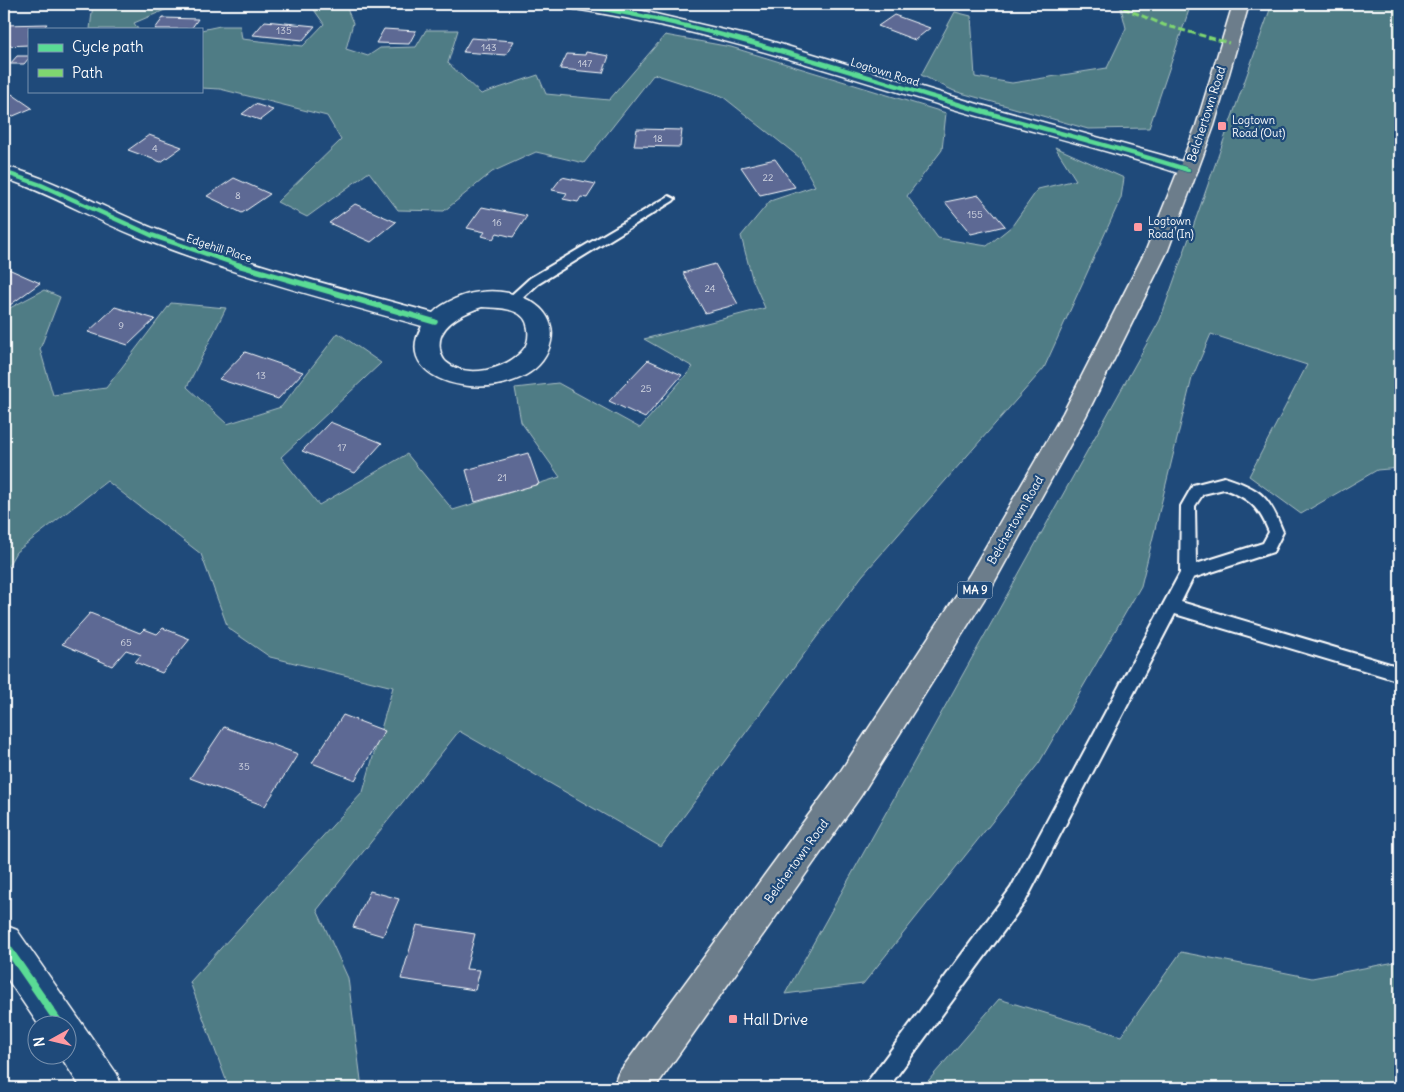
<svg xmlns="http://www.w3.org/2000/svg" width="1404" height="1092" font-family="Delius,sans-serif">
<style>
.green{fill:#507c85;stroke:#a8bec2}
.building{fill:#5d6994;stroke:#fff}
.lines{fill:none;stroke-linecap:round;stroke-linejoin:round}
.lane-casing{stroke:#fff;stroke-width:4}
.street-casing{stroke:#fff;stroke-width:3}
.highway-casing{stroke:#fff;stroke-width:3}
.lane{fill:#1f4a7a;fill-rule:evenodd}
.street{fill:#1f4a7a;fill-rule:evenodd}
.highway{fill:#6c7d8b;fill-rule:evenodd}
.quiet{stroke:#7fd670;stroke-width:3;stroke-dasharray:7 3;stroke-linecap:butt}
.cycleway-far2-casing{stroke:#1f4a7a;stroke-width:6}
.cycleway-far1-casing{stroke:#1f4a7a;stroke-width:9}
.cycleway-casing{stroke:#1f4a7a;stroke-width:11}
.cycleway-far2{stroke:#5adb95;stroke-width:4.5}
.cycleway-far1{stroke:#5adb95;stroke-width:5.5}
.cycleway{stroke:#5adb95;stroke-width:8}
.poi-dot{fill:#ff9aa2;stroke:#1f4a7a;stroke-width:2}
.labels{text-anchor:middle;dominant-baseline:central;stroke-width:4.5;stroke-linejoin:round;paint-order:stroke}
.number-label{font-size:10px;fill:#d6dae4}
.far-street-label{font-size:11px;fill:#fff;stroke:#1f4a7a}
.far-poi-label{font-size:11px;fill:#fff;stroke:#1f4a7a;text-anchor:start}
.shield{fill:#1f4a7a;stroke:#bcc9d7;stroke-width:1}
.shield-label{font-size:11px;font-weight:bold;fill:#fff}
.street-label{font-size:12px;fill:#fff;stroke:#1f4a7a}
.near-poi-label{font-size:15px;fill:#fff;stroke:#1f4a7a;text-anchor:start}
</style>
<rect width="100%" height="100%" fill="#1f4a7a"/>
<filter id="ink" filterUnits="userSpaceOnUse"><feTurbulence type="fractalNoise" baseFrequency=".02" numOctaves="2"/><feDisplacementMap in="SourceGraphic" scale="10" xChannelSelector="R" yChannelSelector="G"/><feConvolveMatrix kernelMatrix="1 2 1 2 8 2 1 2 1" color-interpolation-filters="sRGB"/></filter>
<g filter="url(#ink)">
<!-- green -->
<g class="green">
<polygon points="93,4 179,4 134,23 138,29 90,29"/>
<polygon points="310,4 345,4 353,23 346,49 368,56 380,48 416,47 426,30 458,30 448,63 481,94 538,75 546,94 609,100 665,35 731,47 946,113 942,150 907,196 938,238 987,246 1012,226 1038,189 1076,180 1055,147 1124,178 1121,198 1044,368 862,576 661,847 459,731 317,910 348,978 362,1088 229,1088 190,982 363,792 393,687 270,657 228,628 201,554 107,481 16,552 4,573 4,309 8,309 44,290 60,297 40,349 53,395 106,388 171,303 226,308 187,387 227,424 281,407 338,333 381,363 281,457 319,505 407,454 453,510 560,477 521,422 515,388 558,383 640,428 693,367 644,339 765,308 752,278 741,236 770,201 815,186 799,157 722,96 654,74 584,163 536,152 492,172 444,211 398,210 369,172 307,217 277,202 341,140 327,116 220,89 201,88 201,30 220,26 240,26 242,39 303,46 324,24"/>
<polygon points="1120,4 1191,4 1149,128 1088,129 954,91 921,75 955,12 971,16 975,77 1012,83 1107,68 1126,28"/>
<polygon points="1272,4 1400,4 1400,468 1377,470 1301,514 1249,476 1307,365 1211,334 1192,378 1141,586 1039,763 863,984 785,994 1160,320"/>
<polygon points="1181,952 1312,978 1400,961 1400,1088 922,1088 999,999 1121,1036"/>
</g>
<!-- building -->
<g class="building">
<polygon points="894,15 930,28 915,40 878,26"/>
<polygon points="163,18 198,19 191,29 155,29"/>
<polygon points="265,21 315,26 303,40 253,35"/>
<polygon points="47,24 43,29 29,29 29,45 4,46 4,25"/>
<polygon points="384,29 416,31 409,44 376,43"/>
<polygon points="471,38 514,41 506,55 463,52"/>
<polygon points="586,52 609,56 603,73 560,69 567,54 585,55"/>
<polygon points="17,56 29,56 29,58 24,64 10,64"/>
<polygon points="6,90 32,108 4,120 4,91"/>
<polygon points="255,104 273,110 260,120 242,114"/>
<polygon points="637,129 682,130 680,147 634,146"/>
<polygon points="149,135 182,147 161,162 128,150"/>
<polygon points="775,159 795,187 760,195 741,167"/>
<polygon points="562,177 596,184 587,198 581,197 578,202 563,199 567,193 552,190"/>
<polygon points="234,178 270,194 242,213 207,196"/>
<polygon points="979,195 1005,226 971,234 945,202"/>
<polygon points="355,204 396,222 371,242 329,223"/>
<polygon points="482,207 527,216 513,237 497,233 493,239 482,236 485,232 467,228"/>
<polygon points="715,264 738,304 705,313 683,273"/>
<polygon points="4,267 40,283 10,305 4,302"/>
<polygon points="115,307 155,319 128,345 88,332"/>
<polygon points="245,352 303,372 278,399 219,379"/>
<polygon points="648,360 682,375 645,418 609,401"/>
<polygon points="330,422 382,443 355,473 302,451"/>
<polygon points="528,453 539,484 475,502 466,470"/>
<polygon points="90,613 140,633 144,629 157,634 163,628 190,639 162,673 135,662 141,655 126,650 112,666 62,644"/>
<polygon points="343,715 385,731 355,780 312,763"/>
<polygon points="224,727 298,754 265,806 190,778"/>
<polygon points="370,891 399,899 383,936 353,927"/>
<polygon points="417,925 475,934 466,969 480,970 475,990 401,979"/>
</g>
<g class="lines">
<!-- lane casing -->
<g class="lane-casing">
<g id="lane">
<polygon points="669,196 675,199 673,201 538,284 516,304 508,304 506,301 508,298 530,278"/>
<path d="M 1224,477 C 1261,489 1269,496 1283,532 L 1273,552 L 1193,578 L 1181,602 L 1400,667 L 1400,681 L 1175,614 L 1025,902 L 888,1088 L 865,1088 L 868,1081 L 1011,888 L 1180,573 L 1181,506 L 1193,485 ZM 1224,489 C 1249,498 1259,507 1269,532 L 1263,543 L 1196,564 L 1195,506 L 1203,494 Z"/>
</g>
</g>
<!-- street casing -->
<g class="street-casing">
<g id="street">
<path d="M 566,4 L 605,4 L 621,6 L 767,40 L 981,105 L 1165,156 L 1195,166 L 1198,170 L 1195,174 L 1181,174 C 1102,148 1020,129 940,105 C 819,68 700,28 574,9 Z"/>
<path d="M 4,166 C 58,180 106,210 158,230 C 247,264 341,288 433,313 C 444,302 465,293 481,292 C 516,287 566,308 548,351 C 523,410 384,391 422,326 C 329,300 234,275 143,239 C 96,221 52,194 4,178 ZM 482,307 C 499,308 526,307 528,329 C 529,337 528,344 523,350 C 507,369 467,380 446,362 C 442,358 441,354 440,349 C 436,325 464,313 482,307 Z"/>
<polygon points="4,925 17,930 117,1074 122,1088 81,1088 59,1054 68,1054 68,1024 38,1024 4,974"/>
</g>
</g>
<!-- highway casing -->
<g class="highway-casing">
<polygon id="highway" points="1233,4 1249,4 1214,126 1168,250 1086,416 990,590 860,797 655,1088 613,1088 618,1074 838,775 970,574 1063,413 1146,250 1196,126"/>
</g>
<!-- lane -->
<use href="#lane" class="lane"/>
<!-- street -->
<use href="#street" class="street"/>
<!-- highway -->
<use href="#highway" class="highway"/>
<!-- quiet -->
<polyline class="quiet" points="1114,4 1164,25 1229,43"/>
<!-- cycleway-far2 casing -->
<g class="cycleway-far2-casing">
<g id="cycleway-far2">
<path d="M 574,4 C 701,23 821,63 944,100 C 1025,125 1107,144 1188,170"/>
<polyline points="4,172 41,185 151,235 242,266"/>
</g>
</g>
<!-- cycleway-far1 casing -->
<g class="cycleway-far1-casing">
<polyline id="cycleway-far1" points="238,265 435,322"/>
</g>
<!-- cycleway casing -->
<g class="cycleway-casing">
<polyline id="cycleway" points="4,943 60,1024"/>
</g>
<!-- cycleway-far2 -->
<use href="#cycleway-far2" class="cycleway-far2"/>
<!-- cycleway-far1 -->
<use href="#cycleway-far1" class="cycleway-far1"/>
<!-- cycleway -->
<use href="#cycleway" class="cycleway"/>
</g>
</g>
<!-- markers -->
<g class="poi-dot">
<rect x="1217" y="121" width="10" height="10" rx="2.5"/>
<rect x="1133" y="222" width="10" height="10" rx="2.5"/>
<rect x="728" y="1014" width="10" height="10" rx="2.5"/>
</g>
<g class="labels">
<!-- number labels -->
<g class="number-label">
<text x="284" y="30">135</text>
<text x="489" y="47">143</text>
<text x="585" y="63">147</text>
<text x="658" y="138">18</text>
<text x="155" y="148">4</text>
<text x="768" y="177">22</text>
<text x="238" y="195">8</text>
<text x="975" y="214">155</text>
<text x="497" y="222">16</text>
<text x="710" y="288">24</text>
<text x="121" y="325">9</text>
<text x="261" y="375">13</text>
<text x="646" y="388">25</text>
<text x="342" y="447">17</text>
<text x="502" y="477">21</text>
<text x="126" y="642">65</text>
<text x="244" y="766">35</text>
</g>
<!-- far-street labels -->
<g class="far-street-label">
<text transform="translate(885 72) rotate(17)">Logtown Road</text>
<text transform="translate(219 248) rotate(18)">Edgehill Place</text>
</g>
<!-- far-poi labels -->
<g class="far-poi-label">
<text x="1232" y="120">Logtown<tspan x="1232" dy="13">Road (Out)</tspan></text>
<text x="1148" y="221">Logtown<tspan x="1148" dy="13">Road (In)</tspan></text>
</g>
<!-- shield labels -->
<rect class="shield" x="957.5" y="581.5" width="35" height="17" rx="4"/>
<g class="shield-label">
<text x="975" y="590">MA 9</text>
</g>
<!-- street labels -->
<g class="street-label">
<text transform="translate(1206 114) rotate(-72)">Belchertown Road</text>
<text transform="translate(1015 520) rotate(-60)">Belchertown Road</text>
<text transform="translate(796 861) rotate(-54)">Belchertown Road</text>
</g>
<!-- near-poi labels -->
<g class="near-poi-label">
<text x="743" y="1019">Hall Drive</text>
</g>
</g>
<!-- margin -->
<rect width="1404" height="1092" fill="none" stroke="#1f4a7a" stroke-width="20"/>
<rect x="10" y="10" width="1384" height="1072" fill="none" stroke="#fff" stroke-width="2" filter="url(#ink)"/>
<!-- legend -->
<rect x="28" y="28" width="175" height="65" fill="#1f4a7a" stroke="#7992af"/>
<rect x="38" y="44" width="25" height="8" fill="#5adb95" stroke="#7992af"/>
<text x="72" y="52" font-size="15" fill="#ffffff">Cycle path</text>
<rect x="38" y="69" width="25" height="8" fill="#7fd670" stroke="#7992af"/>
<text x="72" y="78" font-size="15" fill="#ffffff">Path</text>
<!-- north arrow -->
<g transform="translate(52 1040) rotate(262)"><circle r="24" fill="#1f4a7a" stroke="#7992af"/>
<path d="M0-4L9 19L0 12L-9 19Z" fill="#ff9aa2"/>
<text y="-8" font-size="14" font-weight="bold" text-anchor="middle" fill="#ffffff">N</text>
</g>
</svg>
